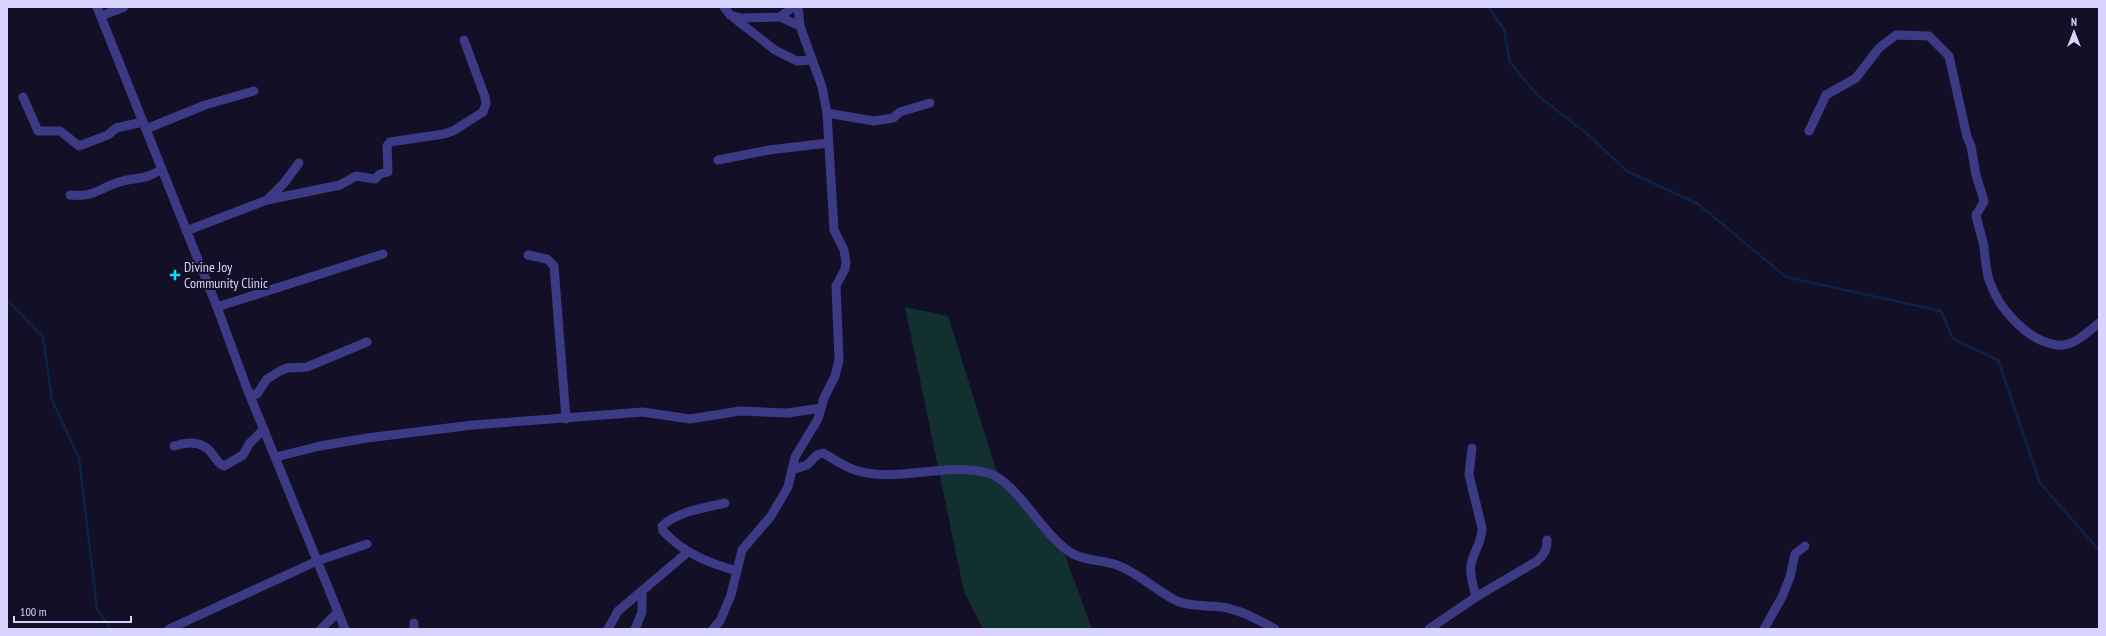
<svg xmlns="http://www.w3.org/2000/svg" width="2106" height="636" font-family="'PT Sans Narrow',sans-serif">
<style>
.green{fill:#12302f}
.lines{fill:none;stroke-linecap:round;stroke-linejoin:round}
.stream{stroke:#0c2248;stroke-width:2.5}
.street{stroke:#3d3a85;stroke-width:9}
.poi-dot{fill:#00e5ff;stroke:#130f26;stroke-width:1.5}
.labels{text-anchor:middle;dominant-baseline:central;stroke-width:4;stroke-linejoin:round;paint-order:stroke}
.poi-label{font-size:14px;fill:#d9d4ff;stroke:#130f26;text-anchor:start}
</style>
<rect width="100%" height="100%" fill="#130f26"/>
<!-- green -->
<polygon class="green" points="905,307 948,316 996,469 1033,515 1058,536 1092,629 983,629 964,592"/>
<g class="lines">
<!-- stream -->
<g class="stream">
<polyline points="1488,7 1504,29 1510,62 1537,95 1586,133 1627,171 1698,204 1786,277 1941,311 1953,339 1998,360 2040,483 2099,550"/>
<polyline points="7,300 43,337 52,400 79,458 97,609 111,629"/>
</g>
<!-- street -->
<g class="street">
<polyline points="97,7 217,307 246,386 345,629"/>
<polyline points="724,7 730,15 741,18 780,17 793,7"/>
<polyline points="101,16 124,7"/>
<polyline points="780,17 800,26"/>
<polyline points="734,18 775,50 797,61 812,60"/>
<polyline points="23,97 38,131 60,131 79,146 108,135 116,128 143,122"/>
<polyline points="827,113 874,121 893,118 900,112 930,103"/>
<polyline points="146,129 205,105 254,91"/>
<path d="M 1809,131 L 1826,95 L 1856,78 L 1879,48 L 1896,35 L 1929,36 L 1949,56 L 1967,137 L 1971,146 L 1976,175 L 1983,197 L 1984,202 L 1976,215 C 1978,226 1982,236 1984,247 C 1985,258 1986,270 1989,280 C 1998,308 2027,341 2057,345 C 2073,347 2088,332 2099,323"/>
<polyline points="718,160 769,150 828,143"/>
<path d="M 70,195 C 96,198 101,186 123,181 C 141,177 144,180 162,169"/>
<polyline points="268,199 284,183 299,163"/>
<polyline points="186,231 267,200 340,185 356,176 375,179 380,174 388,172 387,146 390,142 444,134 453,131 483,112 486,104 485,97 464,40"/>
<polyline points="528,255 547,259 554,266 566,419"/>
<polyline points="217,307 383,254"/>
<polyline points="250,395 257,394 267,379 280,371 287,368 307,367 367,342"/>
<path d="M 174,446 C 189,441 204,441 213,455 C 217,460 218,464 224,466 L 243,455 L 249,444 L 264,429"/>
<path d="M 1472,448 L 1469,475 L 1482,528 C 1482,543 1473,552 1471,565 C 1469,575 1474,587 1476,597"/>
<polyline points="276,457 320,446 367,438 473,425 643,412 690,419 740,411 788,413 821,408"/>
<path d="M 792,470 L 807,465 L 817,455 L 823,453 C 834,459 843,466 855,470 C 898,484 945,461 988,473 C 1017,481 1043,537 1073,554 C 1086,561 1103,560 1117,565 C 1139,573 1156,591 1177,601 C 1191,607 1207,605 1222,607 C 1241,610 1258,620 1275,629"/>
<path d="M 725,503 C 704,508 679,511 662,526 L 663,531 C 684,553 708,563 737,571"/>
<polyline points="414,623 414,629"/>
<polyline points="169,629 317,561 367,544"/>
<polyline points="321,629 338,612"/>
<polyline points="608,629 618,611 688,552"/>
<polyline points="635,629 642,612 642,592"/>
<polyline points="713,629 720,621 731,595 742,550 771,516 788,487 795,457 818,419 824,398 835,376 839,360 836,286 845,269 846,262 844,250 834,230 827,113 822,87 800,26 798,7"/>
<path d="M 1429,629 L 1476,597 L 1537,561 C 1544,555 1547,550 1547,540"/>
<polyline points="1764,629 1782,597 1790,577 1795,554 1805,546"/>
</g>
</g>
<!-- markers -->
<path class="poi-dot" d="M173 269h4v4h4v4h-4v4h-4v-4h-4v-4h4z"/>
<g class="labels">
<!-- poi labels -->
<g class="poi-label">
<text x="184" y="267">Divine Joy<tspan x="184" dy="16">Community Clinic</tspan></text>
</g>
</g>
<!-- border -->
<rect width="2106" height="636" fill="none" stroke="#d9d4ff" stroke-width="16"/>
<!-- north arrow -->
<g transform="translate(2074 32)" stroke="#130f26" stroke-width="3" paint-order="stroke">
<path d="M0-3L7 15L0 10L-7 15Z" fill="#d9d4ff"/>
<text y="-6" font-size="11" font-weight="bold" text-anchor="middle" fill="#d9d4ff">N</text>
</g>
<!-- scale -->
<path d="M14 616v6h117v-6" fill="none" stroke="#d9d4ff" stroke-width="2"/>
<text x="20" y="616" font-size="12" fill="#d9d4ff" stroke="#130f26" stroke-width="3" paint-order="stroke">100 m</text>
</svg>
